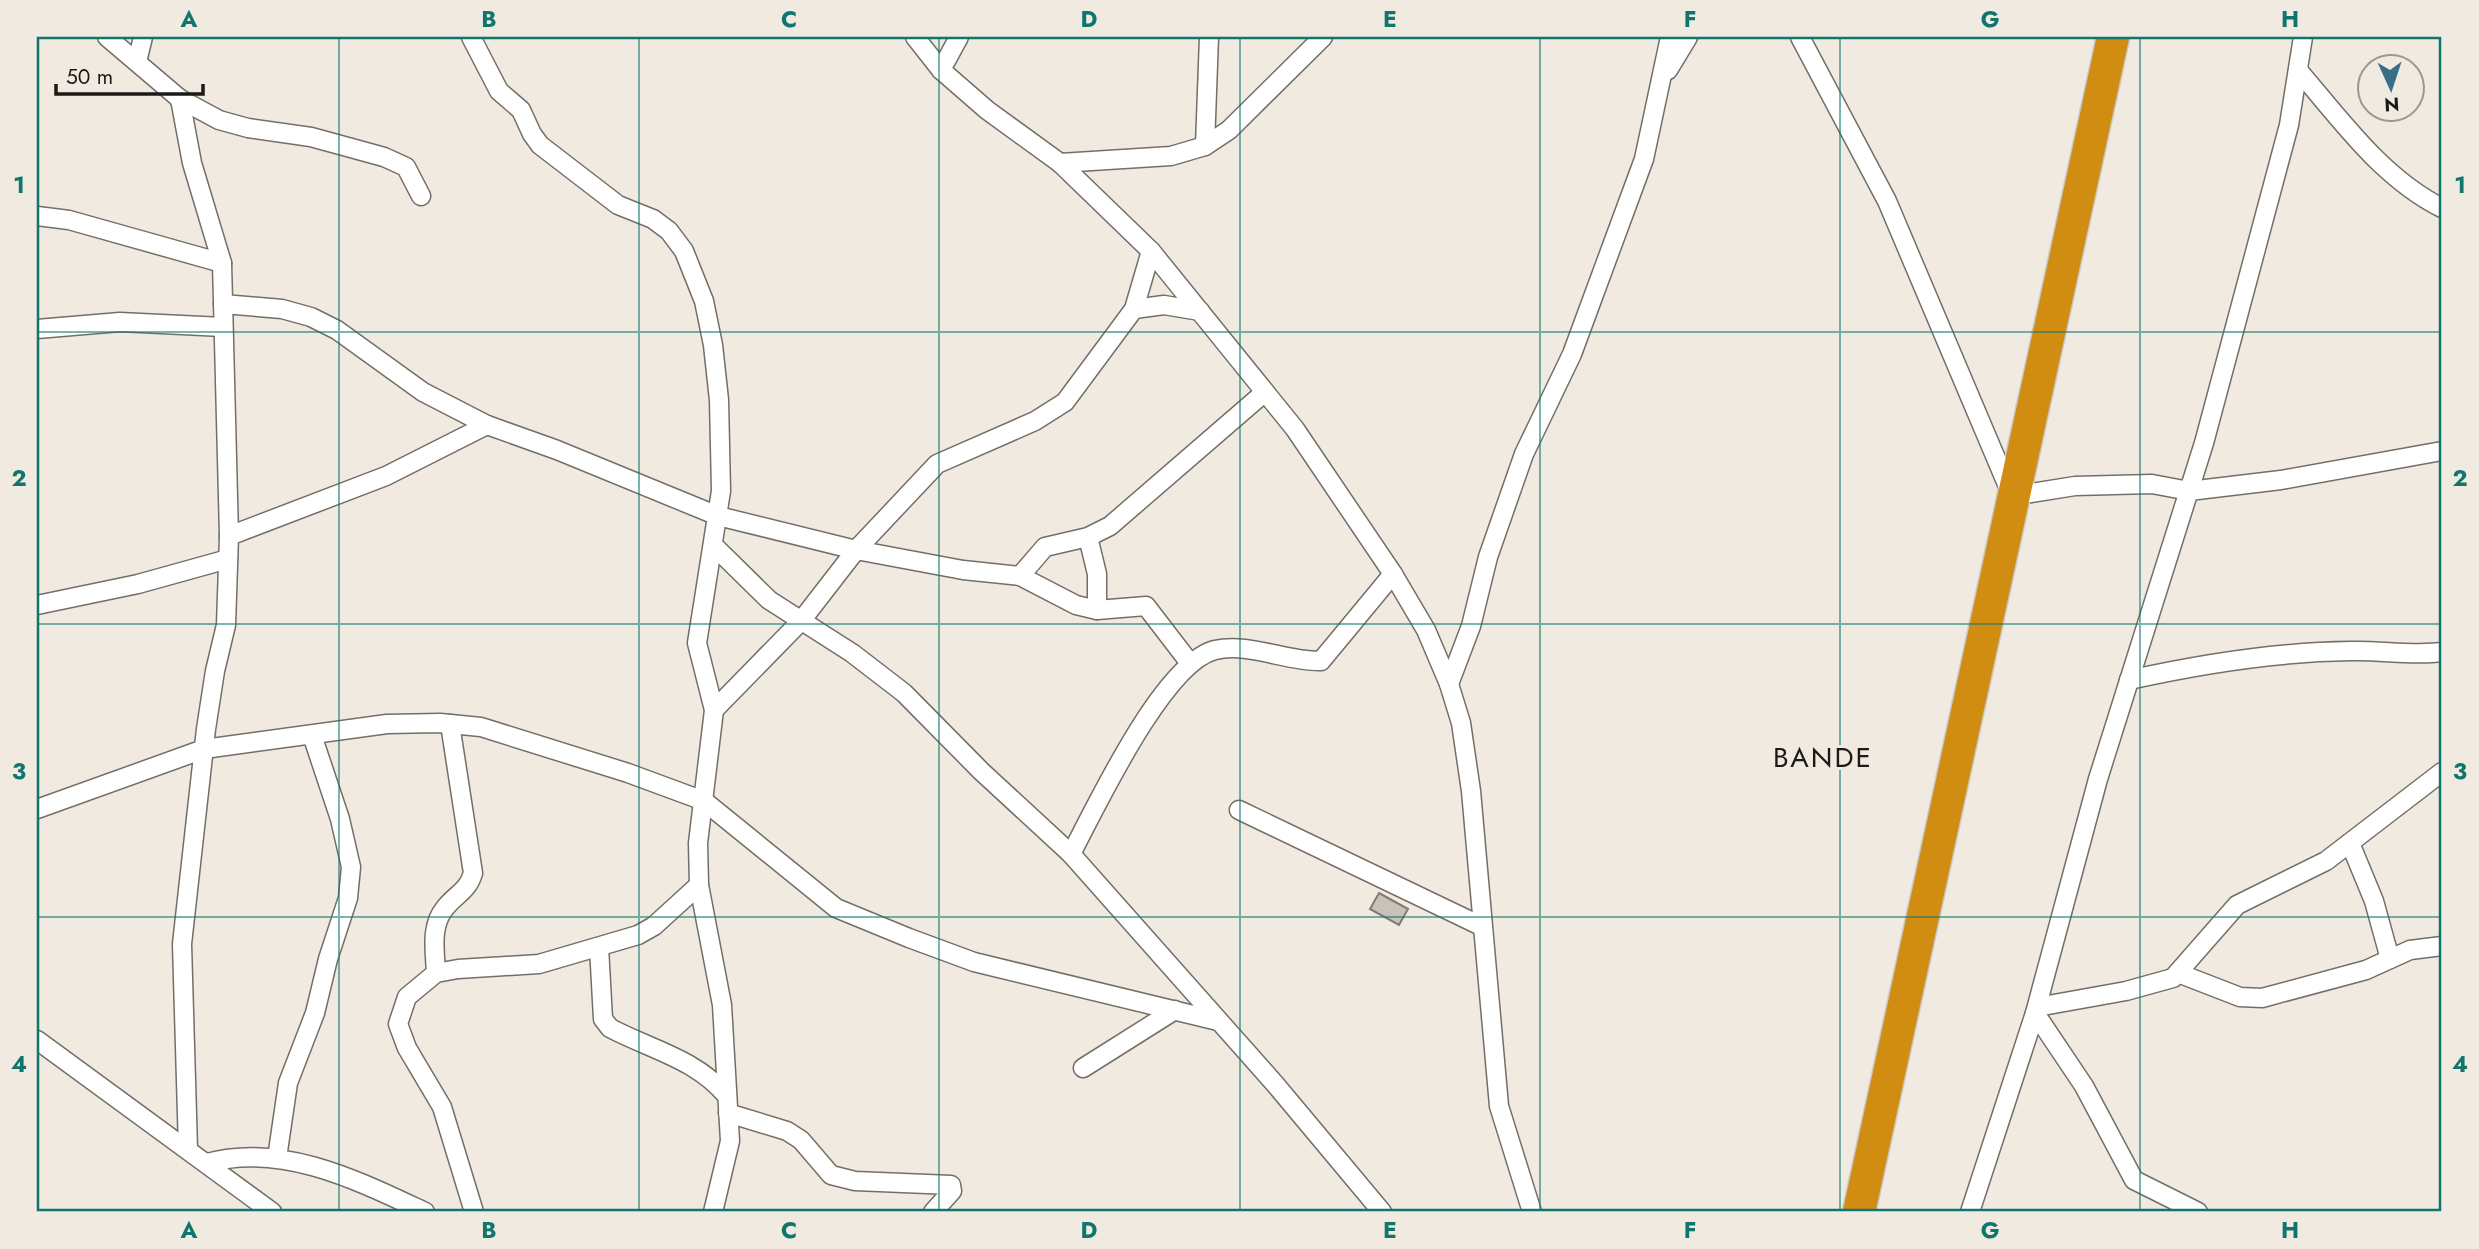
<svg xmlns="http://www.w3.org/2000/svg" width="2479" height="1249" font-family="Jost,sans-serif">
<style>
.building{fill:#c9c2b9;stroke:#827b73;stroke-width:2}
.lines{fill:none;stroke-linecap:round;stroke-linejoin:round}
.street-casing{stroke:#746e66;stroke-width:21}
.highway-casing{stroke:#c9c8c7;stroke-width:35}
.street{stroke:#fff;stroke-width:18}
.highway{stroke:#d18d12;stroke-width:32}
.grid{fill:none;stroke:#0f766e;stroke-width:2;stroke-opacity:0.55}
.labels{text-anchor:middle;dominant-baseline:central;stroke-width:6;stroke-linejoin:round;paint-order:stroke}
.quarter-label{font-size:28px;letter-spacing:2px;fill:#1c1a17;stroke:#f1eae1}
.neatline{fill:none;stroke:#0f766e;stroke-width:2.5}
.grid-label{font-size:23px;text-anchor:middle;font-weight:bold;fill:#0f766e}
</style>
<rect width="100%" height="100%" fill="#f1eae1"/>
<!-- building -->
<polygon class="building" points="1379,893 1408,909 1399,925 1370,909"/>
<g class="lines">
<!-- street casing -->
<g class="street-casing">
<g id="street">
<polyline points="107,37 180,99 219,120 248,128 311,137 384,157 406,167 421,196"/>
<polyline points="471,37 499,91 521,110 532,134 540,145 618,205 653,219 669,231 684,251 704,301 713,345 719,400 721,491 697,643 714,710 698,843 699,885 722,1005 730,1141 713,1212"/>
<polyline points="915,37 941,70 987,110 1060,163 1151,251 1295,429 1393,574 1426,630 1449,684 1461,723 1471,791 1499,1106 1532,1212"/>
<polyline points="1800,37 1887,201 2012,496 2075,486 2152,484 2189,491 2281,480 2442,451"/>
<polyline points="137,62 143,37"/>
<polyline points="941,70 959,37"/>
<polyline points="1668,70 1688,37"/>
<path d="M 2298,70 C 2341,120 2382,178 2442,208"/>
<polyline points="180,99 192,163 222,263 229,536 226,625 215,671 206,729 182,944 188,1149"/>
<polyline points="1205,146 1209,37"/>
<polyline points="1060,163 1171,156 1205,146 1229,130 1323,37"/>
<polyline points="37,216 69,220 222,263"/>
<polyline points="223,304 282,309 311,317 337,330 423,392 487,425 557,450 718,516 856,550 963,570 1020,576 1076,605 1097,610 1146,606 1189,662"/>
<polyline points="1134,309 1164,305 1200,311"/>
<polyline points="37,329 120,322 223,327"/>
<polyline points="229,536 386,476 487,425"/>
<polyline points="1088,537 1097,574 1097,610"/>
<polyline points="713,545 769,600 852,653 904,693 981,771 1071,854 1275,1084 1382,1212"/>
<polyline points="1020,576 1045,547 1088,537 1110,526 1265,392"/>
<polyline points="37,605 138,584 228,559"/>
<path d="M 2129,680 C 2201,664 2277,652 2351,651 C 2382,650 2412,656 2442,652"/>
<polyline points="1449,684 1471,626 1488,557 1524,454 1572,354 1644,159 1670,37"/>
<polyline points="714,710 801,621 856,550 937,464 1035,421 1065,402 1134,309 1151,251"/>
<polyline points="37,809 204,749 387,724 440,723 481,727 628,773 704,801 836,908 909,938 974,962 1218,1021"/>
<polyline points="1239,810 1481,926"/>
<polyline points="2350,843 2374,901 2390,959"/>
<path d="M 1071,854 C 1096,807 1163,663 1215,650 C 1248,642 1287,662 1321,661 L 1393,574"/>
<path d="M 599,947 L 603,1019 L 610,1028 C 652,1050 696,1059 727,1096"/>
<path d="M 436,973 C 435,951 430,926 445,908 C 456,894 468,891 473,873 L 450,724"/>
<polyline points="2178,973 2240,997 2262,998 2366,970 2410,950 2442,946"/>
<polyline points="2037,1007 2126,991 2173,978 2237,905 2326,861 2442,772"/>
<polyline points="2035,1013 2084,1086 2134,1180 2198,1212"/>
<polyline points="37,1040 272,1212"/>
<polyline points="1083,1068 1175,1010"/>
<polyline points="728,1113 787,1131 801,1140 831,1175 855,1181 951,1185 952,1191 933,1212"/>
<polyline points="277,1158 288,1083 315,1013 328,959 348,898 351,867 340,819 312,735"/>
<path d="M 207,1163 C 282,1142 359,1181 425,1212"/>
<polyline points="474,1212 442,1107 407,1048 398,1024 407,997 436,973 458,969 539,964 638,935 654,926 699,885"/>
<polyline points="1970,1212 2035,1013 2098,779 2204,443 2289,125 2303,37"/>
</g>
</g>
<!-- highway casing -->
<g class="highway-casing">
<polyline id="highway" points="1859,1212 2113,37"/>
</g>
<!-- street -->
<use href="#street" class="street"/>
<!-- highway -->
<use href="#highway" class="highway"/>
</g>
<!-- grid -->
<path class="grid" d="M 339,37 L 339,1212M 639,37 L 639,1212M 939,37 L 939,1212M 1240,37 L 1240,1212M 1540,37 L 1540,1212M 1840,37 L 1840,1212M 2140,37 L 2140,1212M 37,332 L 2442,332M 37,624 L 2442,624M 37,917 L 2442,917"/>
<g class="labels">
<!-- quarter labels -->
<g class="quarter-label">
<text x="1823" y="757">BANDE</text>
</g>
</g>
<!-- border -->
<rect width="2479" height="1249" fill="none" stroke="#f1eae1" stroke-width="77"/>
<!-- north arrow -->
<g transform="translate(2391 88) rotate(177)"><circle r="33" fill="#f1eae1" stroke="#9c9790" stroke-width="2"/>
<path d="M0-5L12 26L0 18L-12 26Z" fill="#376f89"/>
<text y="-10" font-size="19" font-weight="bold" text-anchor="middle" fill="#1c1a17">N</text>
</g>
<!-- scale -->
<path d="M56 84v10h147v-10" fill="none" stroke="#1c1a17" stroke-width="3.5"/>
<text x="66" y="84" font-size="21" fill="#1c1a17" stroke="#f1eae1" stroke-width="5" paint-order="stroke">50 m</text>
<rect x="38" y="38" width="2402" height="1172" class="neatline"/>
<g class="grid-label">
<text x="189" y="27">A</text>
<text x="489" y="27">B</text>
<text x="789" y="27">C</text>
<text x="1089" y="27">D</text>
<text x="1390" y="27">E</text>
<text x="1690" y="27">F</text>
<text x="1990" y="27">G</text>
<text x="2290" y="27">H</text>
<text x="19" y="193">1</text>
<text x="2460" y="193">1</text>
<text x="19" y="486">2</text>
<text x="2460" y="486">2</text>
<text x="19" y="779">3</text>
<text x="2460" y="779">3</text>
<text x="19" y="1072">4</text>
<text x="2460" y="1072">4</text>
<text x="189" y="1238">A</text>
<text x="489" y="1238">B</text>
<text x="789" y="1238">C</text>
<text x="1089" y="1238">D</text>
<text x="1390" y="1238">E</text>
<text x="1690" y="1238">F</text>
<text x="1990" y="1238">G</text>
<text x="2290" y="1238">H</text>
</g>
</svg>
